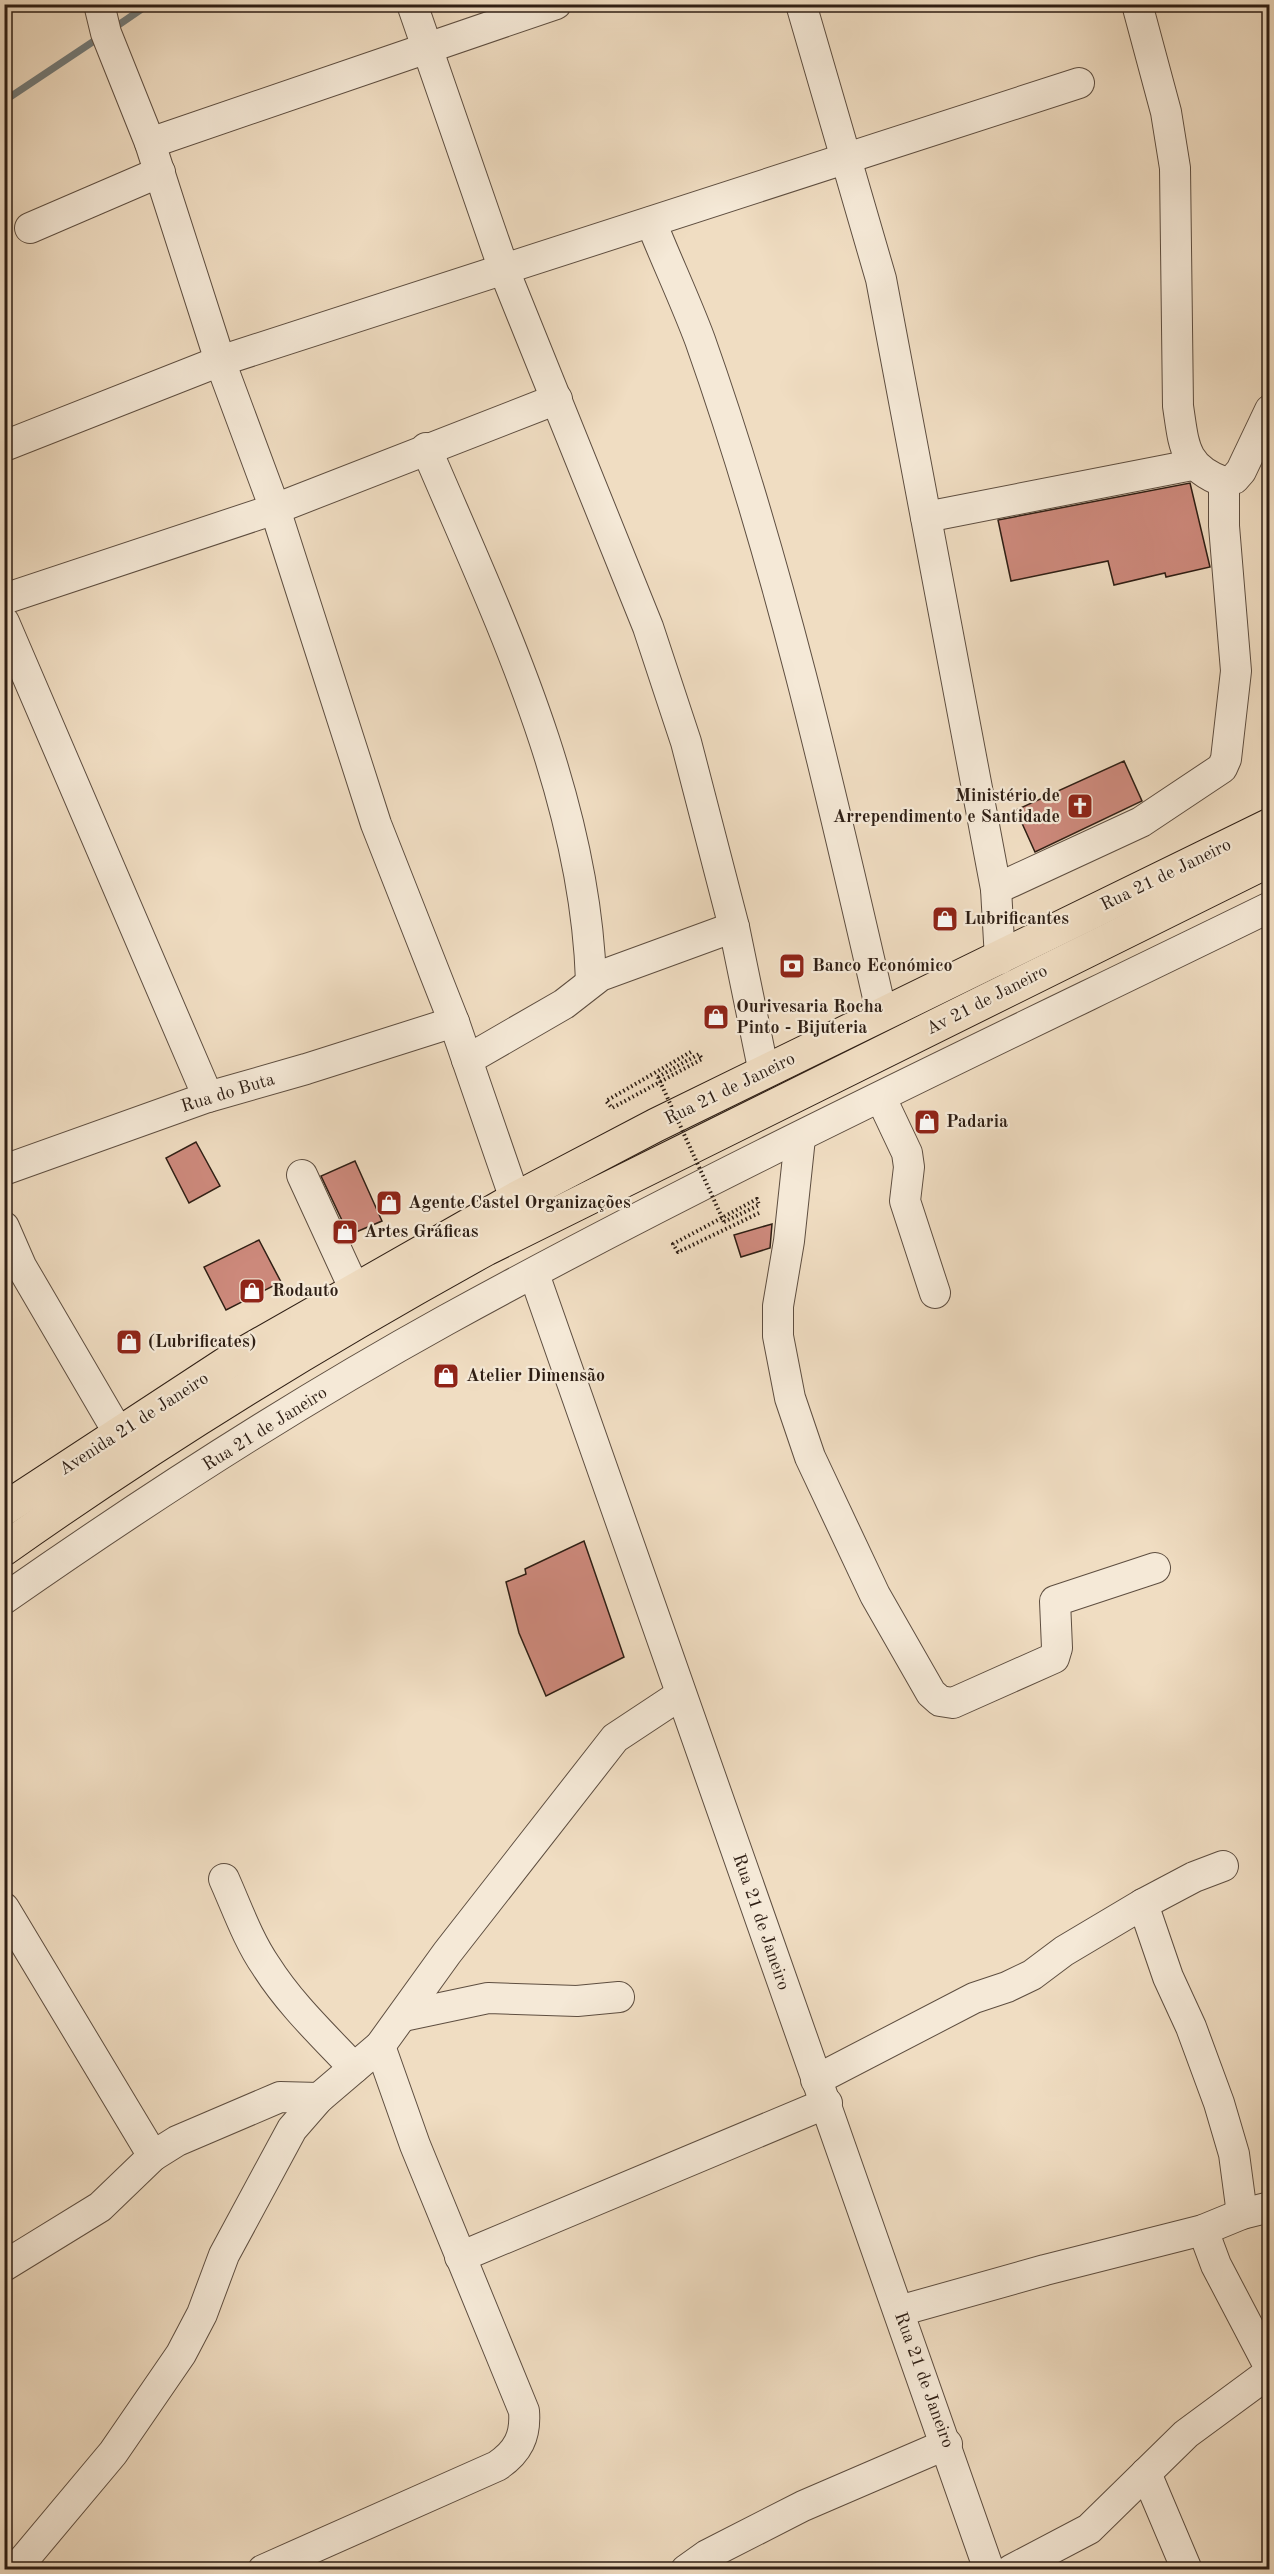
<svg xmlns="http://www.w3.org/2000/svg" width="1274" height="2574" font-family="'Old Standard TT',serif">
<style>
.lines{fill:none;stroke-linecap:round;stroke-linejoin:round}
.stream{stroke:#727b7a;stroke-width:7}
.building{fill:#ce8a7d;stroke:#2e1e14;stroke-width:1.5}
.minor-casing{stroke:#5e4e40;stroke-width:32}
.major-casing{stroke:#2e1e14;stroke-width:35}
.path{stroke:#2e1e14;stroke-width:4;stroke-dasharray:1.5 3;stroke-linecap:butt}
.minor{stroke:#f5e9d7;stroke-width:30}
.major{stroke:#f0ddc2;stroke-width:33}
.path-bridge{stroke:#2e1e14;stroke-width:4;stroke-dasharray:1.5 3;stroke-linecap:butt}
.labels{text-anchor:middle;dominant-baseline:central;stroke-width:4.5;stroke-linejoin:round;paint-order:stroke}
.poi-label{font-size:18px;font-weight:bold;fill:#2e1e14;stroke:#f5e9d7;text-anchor:start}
.street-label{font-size:18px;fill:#2e1e14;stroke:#f5e9d7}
</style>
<rect width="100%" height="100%" fill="#f0ddc2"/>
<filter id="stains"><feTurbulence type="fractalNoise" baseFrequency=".00333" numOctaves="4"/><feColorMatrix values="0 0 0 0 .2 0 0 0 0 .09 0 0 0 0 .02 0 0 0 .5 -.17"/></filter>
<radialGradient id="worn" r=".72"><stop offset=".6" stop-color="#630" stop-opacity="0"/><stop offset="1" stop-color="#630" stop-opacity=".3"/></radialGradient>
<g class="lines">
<!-- stream -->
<g class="stream">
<polyline points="114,28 149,4"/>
<polyline points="4,101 100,37"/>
</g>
</g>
<!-- building -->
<g class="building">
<polygon points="1190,483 1210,567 1166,577 1165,573 1114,585 1108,561 1011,581 998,520"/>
<polygon points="1124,761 1142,801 1035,852 1016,810"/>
<polygon points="196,1142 220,1186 189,1203 166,1158"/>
<polygon points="355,1161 382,1221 349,1235 321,1176"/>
<polygon points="772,1224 770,1248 741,1257 734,1235"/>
<polygon points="259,1240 281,1282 226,1310 204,1267"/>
<polygon points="584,1541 624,1657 546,1696 519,1633 506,1582 526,1574 525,1569"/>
</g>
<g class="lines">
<!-- minor casing -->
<g class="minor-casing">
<g id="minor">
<polyline points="99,4 106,33 150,143 220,361 275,509 376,824 454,1022 515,1199"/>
<polyline points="412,4 504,270 648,627 686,742 734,927 764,1073"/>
<polyline points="801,4 881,279 996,889 1000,959"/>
<polyline points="150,143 556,4"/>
<path d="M 651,222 C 667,262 685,300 700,340 C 778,560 830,788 882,1015"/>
<polyline points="30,228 160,172"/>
<polyline points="4,446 220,361 1079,83"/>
<path d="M 426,448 C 498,617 585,794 591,981"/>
<polyline points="1224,482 1234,479 1241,471 1270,410"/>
<polyline points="926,517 1192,465"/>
<polyline points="4,599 275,509 557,399"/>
<polyline points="4,622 208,1097"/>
<path d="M 996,889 L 1141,822 L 1222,768 L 1226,759 L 1236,671 L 1224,526 L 1224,482 C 1183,467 1184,445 1178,406 L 1175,168 L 1166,112 L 1137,4"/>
<polyline points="467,1060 564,1004 600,976 734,927"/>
<polyline points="881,1098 907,1153 909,1167 905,1201 935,1293"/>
<polyline points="800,1138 789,1241 778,1306 778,1336 790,1398 810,1457 875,1595 931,1693 940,1701 953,1703 1054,1658 1057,1648 1055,1601 1155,1568"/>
<polyline points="4,1170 208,1097 306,1069 454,1022"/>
<polyline points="302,1175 354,1288"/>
<polyline points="4,1227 21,1266 118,1432"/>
<polyline points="534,1274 989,2570"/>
<path d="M 4,1599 C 147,1499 294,1404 446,1320 C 715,1172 994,1042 1270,907"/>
<path d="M 224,1879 C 237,1908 248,1940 266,1966 C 290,2004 323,2035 354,2068"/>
<polyline points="1143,1904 1168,1977 1191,2027 1219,2103 1234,2154 1242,2214"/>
<polyline points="4,1908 153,2156"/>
<polyline points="403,2016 488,1998 577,2001 619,1997"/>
<polyline points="816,2080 974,1998 1007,1987 1032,1975 1064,1951 1143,1904 1194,1877 1223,1866"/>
<polyline points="1203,2230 1216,2265 1270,2368"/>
<polyline points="460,2257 827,2103"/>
<polyline points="4,2266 100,2207 153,2156 177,2141 280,2097 319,2098"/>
<polyline points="899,2311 1045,2270 1203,2230 1242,2214 1270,2207"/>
<polyline points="1146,2473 1187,2570"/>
<polyline points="15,2570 113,2453 181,2354 202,2314 224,2255 292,2129 319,2098 380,2046 447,1953 615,1738 680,1695"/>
<path d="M 263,2570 L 497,2466 C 518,2452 526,2436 524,2411 L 415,2145 L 380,2046"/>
<polyline points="686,2570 707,2555 803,2506 947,2444"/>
<polyline points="1011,2570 1089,2529 1186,2434 1270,2372"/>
</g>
</g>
<!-- major casing -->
<g class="major-casing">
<g id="major">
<polyline points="4,1509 227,1363 515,1199 656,1125 1270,825"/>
<path d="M 4,1549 C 158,1440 321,1340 486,1249 L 1270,860"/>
</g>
</g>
<!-- path -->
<g class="path">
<polyline points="658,1077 699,1054 702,1059 612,1108 606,1101 691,1052"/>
<polyline points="724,1222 759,1205 757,1199 673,1244 678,1252 759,1213"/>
</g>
<!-- minor -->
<use href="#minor" class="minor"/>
<!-- major -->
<use href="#major" class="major"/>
<!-- path-bridge -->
<polyline class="path-bridge" points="658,1077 724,1222"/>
</g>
<!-- icons -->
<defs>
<g id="church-square" transform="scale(1.35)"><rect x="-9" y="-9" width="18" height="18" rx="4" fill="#8f2418" stroke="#f5e9d7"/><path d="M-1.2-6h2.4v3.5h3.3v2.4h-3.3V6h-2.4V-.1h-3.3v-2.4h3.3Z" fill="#fff"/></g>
<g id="shop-square" transform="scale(1.35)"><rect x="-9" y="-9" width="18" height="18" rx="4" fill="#8f2418" stroke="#f5e9d7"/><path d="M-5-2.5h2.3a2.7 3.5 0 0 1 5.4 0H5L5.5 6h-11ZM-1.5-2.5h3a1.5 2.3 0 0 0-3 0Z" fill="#fff"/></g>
<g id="bank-square" transform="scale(1.35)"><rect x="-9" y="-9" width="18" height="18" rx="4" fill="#8f2418" stroke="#f5e9d7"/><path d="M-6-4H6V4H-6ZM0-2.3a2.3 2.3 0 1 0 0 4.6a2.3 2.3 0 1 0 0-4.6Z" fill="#fff"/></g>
</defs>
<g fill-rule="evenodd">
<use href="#church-square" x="1080" y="806"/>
<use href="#shop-square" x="945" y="919"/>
<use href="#bank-square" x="792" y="966"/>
<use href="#shop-square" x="716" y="1017"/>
<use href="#shop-square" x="927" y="1122"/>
<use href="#shop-square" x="389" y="1203"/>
<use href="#shop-square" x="345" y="1232"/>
<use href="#shop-square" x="252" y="1291"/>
<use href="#shop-square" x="129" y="1342"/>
<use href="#shop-square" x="446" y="1376"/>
</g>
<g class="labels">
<!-- poi labels -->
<g class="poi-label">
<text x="1060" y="796" text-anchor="end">Ministério de<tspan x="1060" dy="21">Arrependimento e Santidade</tspan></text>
<text x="964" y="919">Lubrificantes</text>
<text x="812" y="966">Banco Económico</text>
<text x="736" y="1007">Ourivesaria Rocha<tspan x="736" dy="21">Pinto - Bijuteria</tspan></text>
<text x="946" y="1122">Padaria</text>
<text x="408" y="1203">Agente Castel Organizações</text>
<text x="364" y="1232">Artes Gráficas</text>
<text x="272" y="1291">Rodauto</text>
<text x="148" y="1342">(Lubrificates)</text>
<text x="466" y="1376">Atelier Dimensão</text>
</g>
<!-- street labels -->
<g class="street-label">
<text transform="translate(1166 875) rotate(-26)">Rua 21 de Janeiro</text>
<text transform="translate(987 1000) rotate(-27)">Av 21 de Janeiro</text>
<text transform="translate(730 1089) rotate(-26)">Rua 21 de Janeiro</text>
<text transform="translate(228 1093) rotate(-17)">Rua do Buta</text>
<text transform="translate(134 1424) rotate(-33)">Avenida 21 de Janeiro</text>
<text transform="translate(265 1429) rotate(-32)">Rua 21 de Janeiro</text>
<text transform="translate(761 1922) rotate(71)">Rua 21 de Janeiro</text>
<text transform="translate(924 2380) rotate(70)">Rua 21 de Janeiro</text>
</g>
</g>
<!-- margin -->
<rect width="1274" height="2574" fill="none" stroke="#f0ddc2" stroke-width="24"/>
<rect x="6" y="6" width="1262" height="2562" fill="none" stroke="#2e1e14" stroke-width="3"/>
<rect x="12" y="12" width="1250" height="2550" fill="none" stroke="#2e1e14" stroke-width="1.5"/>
<rect width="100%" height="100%" filter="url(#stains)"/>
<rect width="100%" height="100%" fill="url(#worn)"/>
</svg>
